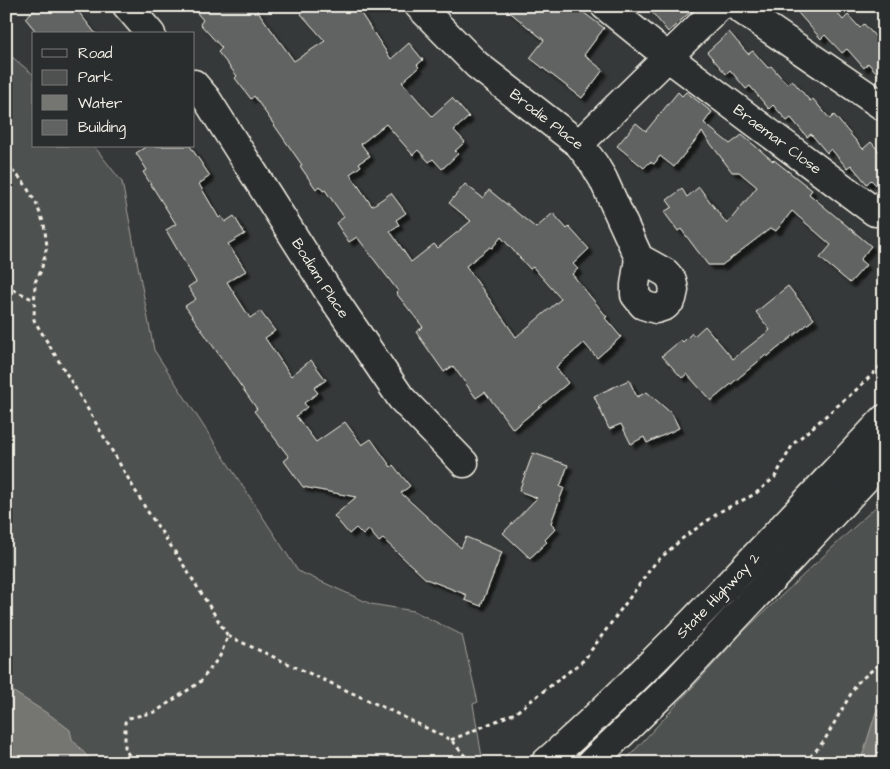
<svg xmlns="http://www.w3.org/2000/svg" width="890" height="769" font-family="'Architects Daughter',sans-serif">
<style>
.green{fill:#4e514f;stroke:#a1a19c}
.water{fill:#757572;stroke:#a8a7a1}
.building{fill:#616362;stroke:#f4f1e8;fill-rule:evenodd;filter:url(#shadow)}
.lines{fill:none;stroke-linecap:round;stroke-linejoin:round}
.minor-casing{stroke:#f4f1e8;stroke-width:31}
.highway-casing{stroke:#f4f1e8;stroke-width:31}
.path{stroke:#f4f1e8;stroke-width:3;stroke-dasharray:4 4;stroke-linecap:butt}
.minor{stroke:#2a2d2e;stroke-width:28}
.highway{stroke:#2a2d2e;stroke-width:28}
.labels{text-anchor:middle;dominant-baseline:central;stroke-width:5;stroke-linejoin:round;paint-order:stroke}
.street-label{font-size:15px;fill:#f4f1e8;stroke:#2a2d2e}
</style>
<defs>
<filter id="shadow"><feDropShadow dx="4.5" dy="4.5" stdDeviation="1" flood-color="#0009"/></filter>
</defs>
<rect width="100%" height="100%" fill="#363939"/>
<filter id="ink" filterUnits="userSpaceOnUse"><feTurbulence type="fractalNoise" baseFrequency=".02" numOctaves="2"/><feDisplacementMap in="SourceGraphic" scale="10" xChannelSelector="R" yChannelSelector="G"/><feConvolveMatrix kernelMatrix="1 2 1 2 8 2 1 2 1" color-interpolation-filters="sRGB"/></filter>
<g filter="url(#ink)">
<!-- green -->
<g class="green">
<polygon points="6,52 34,75 34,146 94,146 122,182 154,350 298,571 371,604 414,611 462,635 478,702 473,704 483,763 6,763"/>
<polygon points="884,499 884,763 623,763 744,631"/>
</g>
<!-- water -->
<g class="water">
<polygon points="6,687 53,717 70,730 72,739 93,763 24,763 6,747"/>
<polygon points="884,706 884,763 860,763 876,712"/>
</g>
<!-- building -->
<g class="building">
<polygon points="39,6 74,6 96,34 38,34 25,18"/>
<path d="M 191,6 L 254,6 L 294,61 L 325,41 L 301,14 L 309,6 L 356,6 L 391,59 L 409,43 L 423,60 L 417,65 L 419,67 L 402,82 L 432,116 L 452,98 L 469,117 L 454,130 L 465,142 L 455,151 L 458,154 L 442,169 L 433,159 L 429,162 L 418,150 L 413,155 L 386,124 L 361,144 L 370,156 L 359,163 L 361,166 L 350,174 L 372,206 L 391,193 L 406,213 L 396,220 L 399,225 L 390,231 L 411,262 L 434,244 L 438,248 L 471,221 L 449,203 L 465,184 L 483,198 L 489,190 L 536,228 L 553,213 L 567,229 L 569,227 L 589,249 L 573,264 L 578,269 L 572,274 L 607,317 L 605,318 L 621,337 L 597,358 L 584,343 L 556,367 L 568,383 L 513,429 L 485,392 L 476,398 L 453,366 L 444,372 L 416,332 L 423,327 L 396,293 L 398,291 L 357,237 L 349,242 L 336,223 L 344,217 L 325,190 L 323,191 L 319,186 L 316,189 L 300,166 L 302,165 L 254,96 L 251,99 L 235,78 L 237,76 L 218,52 L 222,48 L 200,24 L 203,20 ZM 501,237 L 530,269 L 533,267 L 561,299 L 516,337 L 466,266 L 490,247 L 492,248 Z"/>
<polygon points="502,6 575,6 604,28 584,55 603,70 582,98 530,58 544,40"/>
<polygon points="647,6 697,6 668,32"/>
<polygon points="792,6 831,6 843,20 848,15 860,28 864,24 884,46 884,81 868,63 864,68 847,49 842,53 825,35 821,39"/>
<polygon points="729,32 748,54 753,51 768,68 771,66 787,84 792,80 810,101 813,99 830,119 834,115 863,149 871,142 884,157 884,189 880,189 871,180 867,184 851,165 847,168 831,149 827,153 811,134 807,137 791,118 787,121 773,105 769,109 750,86 746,89 730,70 726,74 707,52"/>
<polygon points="678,92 682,96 686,92 712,112 704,123 730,144 742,135 773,161 774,160 812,190 809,194 871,246 860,260 866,265 850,283 820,258 831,245 792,211 776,231 771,228 722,265 708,265 681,229 678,231 664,212 672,207 667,200 682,189 687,197 699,187 727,224 757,187 739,172 732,172 702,132 674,167 660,156 654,164 650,162 644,168 617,146 636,123 646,131"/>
<polygon points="147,146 190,146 210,176 199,184 219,218 221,216 225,222 234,216 245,234 228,244 246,271 227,282 250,318 260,311 275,331 265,338 291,376 311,360 326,380 314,388 318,393 304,403 307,407 296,416 316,442 345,422 362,445 371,439 391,467 393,465 410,486 401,493 461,548 466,537 502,552 481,606 465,600 467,595 426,579 383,539 379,542 369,530 363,535 356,528 349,534 334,516 356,497 303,487 284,461 289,457 254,411 257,409 185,306 196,299 188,287 196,282 166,230 176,224 143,172 147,170 136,153"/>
<polygon points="788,286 814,319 767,357 766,355 711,401 687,374 682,378 662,356 681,340 683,342 692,333 694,336 705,326 733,359 770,330 756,312"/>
<polygon points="629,380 637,397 647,392 672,414 679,428 647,443 644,437 631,444 621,424 609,429 594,396"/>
<polygon points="533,453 568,465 560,487 564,488 551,523 556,528 545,540 547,542 530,558 503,533 537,498 519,491"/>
</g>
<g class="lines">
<!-- minor casing -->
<g class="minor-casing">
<g id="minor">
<polyline points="127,6 151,34"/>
<path id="s1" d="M 419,6 L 477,65 L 579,144 L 594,164 L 603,179 L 639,258 L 635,285 L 635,295 L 643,305 L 656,309 L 665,306 L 672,299 L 674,290 L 672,280 L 666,273 L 639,258"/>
<path id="s2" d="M 605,6 L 669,58 L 875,212 L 884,204"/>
<polyline points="736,6 884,107"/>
<path id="s3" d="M 194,84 L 206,98 L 327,289 L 401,398 L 464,463"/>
<polyline points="579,144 720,6"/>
</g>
</g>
<!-- highway casing -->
<g class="highway-casing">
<g id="highway">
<path id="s4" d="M 545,763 C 666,656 774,536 884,419"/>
<polyline points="591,763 676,681 884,459"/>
</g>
</g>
<!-- path -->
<g class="path">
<polyline points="6,165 23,181 36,203 44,224 47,246 41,271 35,282 34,320 83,401 146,509 181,561 228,636 220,656 200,682 155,712 129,718 125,722 125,749 134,763"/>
<polyline points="6,286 34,300"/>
<polyline points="228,636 387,709 451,740 471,763"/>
<polyline points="451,740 515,713 584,660 655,563 683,538 721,511 755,494 775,477 793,444 856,390 884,363"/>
<polyline points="805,763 824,741 857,683 884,660"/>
</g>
<!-- minor -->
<use href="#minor" class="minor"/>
<!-- highway -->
<use href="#highway" class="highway"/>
</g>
</g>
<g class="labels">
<!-- street labels -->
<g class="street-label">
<text stroke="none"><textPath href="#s1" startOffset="171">Brodie Place</textPath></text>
<text stroke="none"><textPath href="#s2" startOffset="218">Braemar Close</textPath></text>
<text stroke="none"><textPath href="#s3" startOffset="232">Bodiam Place</textPath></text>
<text stroke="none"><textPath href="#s4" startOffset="241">State Highway 2</textPath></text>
</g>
</g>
<!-- margin -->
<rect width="890" height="769" fill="none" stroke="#2a2d2e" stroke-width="25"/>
<rect x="12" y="12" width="865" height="744" fill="none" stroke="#f4f1e8" stroke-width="2" filter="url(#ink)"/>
<!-- legend -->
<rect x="32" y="32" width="162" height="115" fill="#2a2d2e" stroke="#7b7b78"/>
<rect x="42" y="49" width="25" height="8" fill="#2a2d2e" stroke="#7b7b78"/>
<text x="78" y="58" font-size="15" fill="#f4f1e8">Road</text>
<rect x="42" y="70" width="25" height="15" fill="#4e514f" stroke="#7b7b78"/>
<text x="78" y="82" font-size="15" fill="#f4f1e8">Park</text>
<rect x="42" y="95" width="25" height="15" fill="#757572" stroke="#7b7b78"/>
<text x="78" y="108" font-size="15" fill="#f4f1e8">Water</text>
<rect x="42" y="120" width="25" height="15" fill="#616362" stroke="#7b7b78"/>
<text x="78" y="132" font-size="15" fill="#f4f1e8">Building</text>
</svg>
